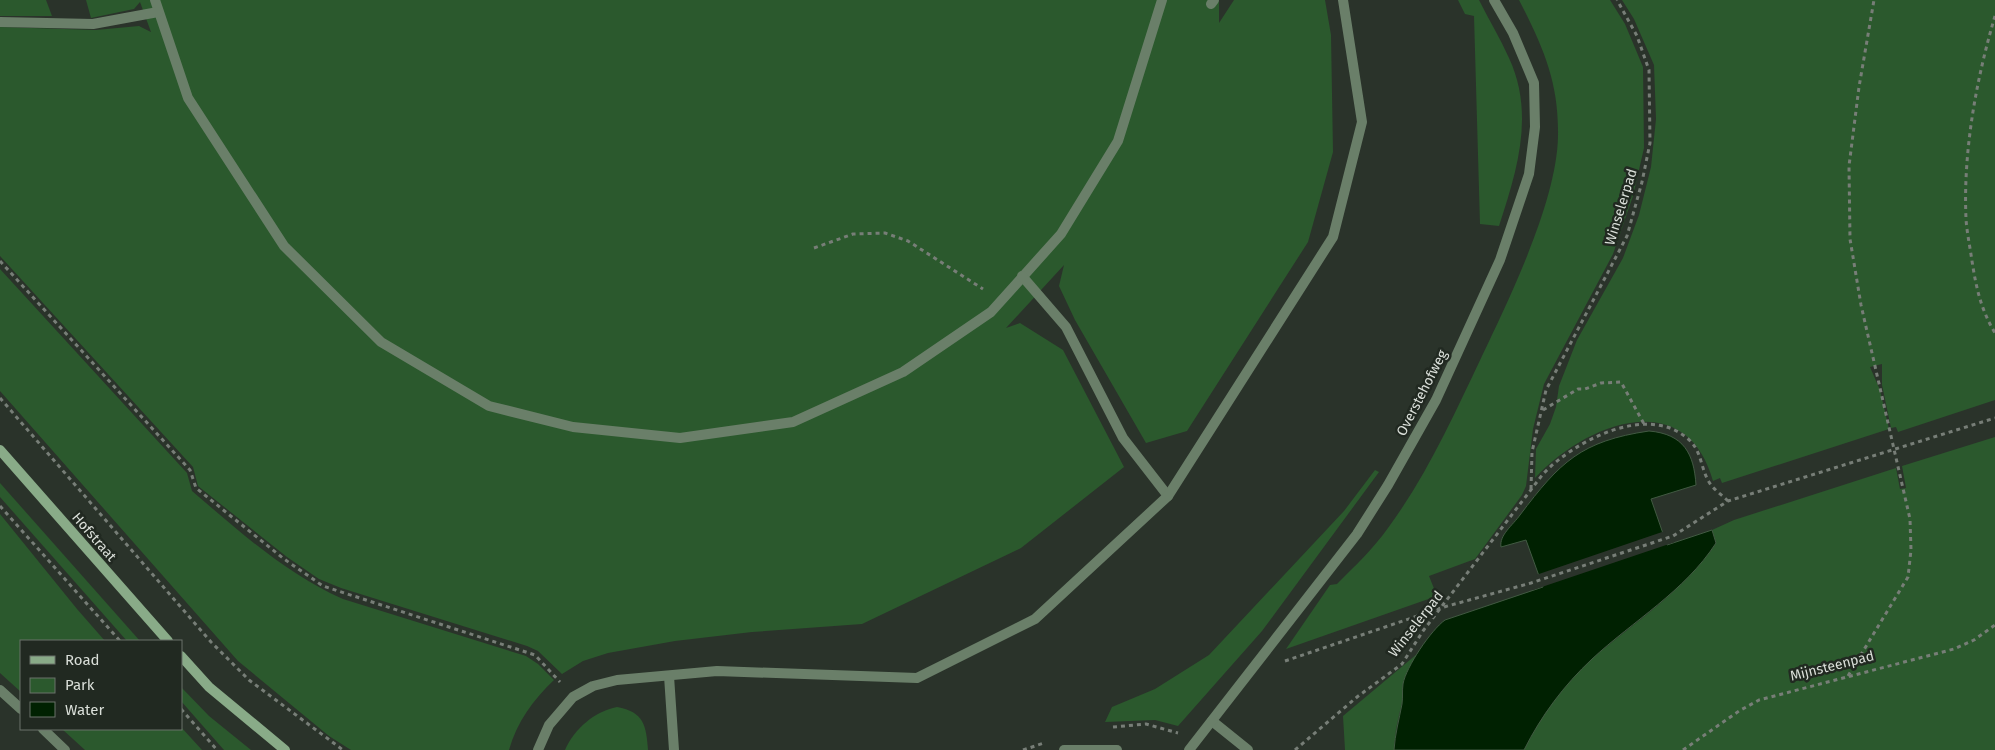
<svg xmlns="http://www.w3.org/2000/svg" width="1995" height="750" font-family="'Fira Sans',sans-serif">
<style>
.green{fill:#2b592d}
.water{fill:#002101;stroke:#415a42}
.pier{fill:#2a332a}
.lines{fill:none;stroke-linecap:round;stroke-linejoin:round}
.path{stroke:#777e77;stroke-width:3;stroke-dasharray:4 4;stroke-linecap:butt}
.service{stroke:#6a7f69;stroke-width:10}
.minor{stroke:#6a7f69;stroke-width:10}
.secondary{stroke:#89ab88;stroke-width:10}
.labels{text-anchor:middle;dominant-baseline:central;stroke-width:5;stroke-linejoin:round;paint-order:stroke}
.street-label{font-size:14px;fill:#dadfd9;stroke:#212921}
</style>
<rect width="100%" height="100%" fill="#2a332a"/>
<!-- green -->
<g class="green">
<polygon points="0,0 46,0 52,16 0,16"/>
<polygon points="86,0 1219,0 1219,23 1234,0 1325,0 1331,35 1333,152 1308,242 1187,431 1146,443 1075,320 1059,286 1064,265 1006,328 1020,323 1063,350 1124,467 1021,548 862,624 752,632 675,641 608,653 583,661 562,674 538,651 527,646 341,588 319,579 287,557 198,486 193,467 0,256 0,27 96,30 139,26 151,32 140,2 134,9 91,18"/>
<path d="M 1458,0 L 1479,0 C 1489,20 1500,38 1509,58 C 1535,114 1517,171 1499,226 L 1480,224 L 1474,16 L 1465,14 Z"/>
<path d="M 1519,0 L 1610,0 L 1625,24 L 1643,67 L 1644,148 L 1633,196 L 1613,254 L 1544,384 L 1533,429 L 1526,486 L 1522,495 L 1475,559 L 1429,576 L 1437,596 L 1286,649 L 1330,585 L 1337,584 C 1355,566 1373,549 1388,528 C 1427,475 1454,415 1482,356 C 1510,297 1557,201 1558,136 C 1559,82 1543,47 1519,0 Z"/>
<path d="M 1622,0 L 1995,0 L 1995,400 L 1898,432 L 1896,427 L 1891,428 L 1882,385 L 1882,364 L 1870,367 L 1880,390 L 1889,429 L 1722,483 L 1720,478 L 1713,481 C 1686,383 1584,424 1535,478 L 1536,449 L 1550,424 L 1556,407 L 1559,386 L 1577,340 L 1623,258 L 1639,215 L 1651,167 L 1656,119 L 1654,65 L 1634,19 Z"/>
<path d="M 0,269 L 187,473 L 192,491 C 239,531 286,574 343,599 L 526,656 L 538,664 L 554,680 C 533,700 517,722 509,750 L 351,750 L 329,736 L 238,661 L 0,391 Z"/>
<path d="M 1995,437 L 1995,750 L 1524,750 C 1541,716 1564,683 1593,658 C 1635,622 1685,590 1716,543 L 1712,530 L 1734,520 L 1896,468 L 1900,489 L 1906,488 L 1902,466 Z"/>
<polygon points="1375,470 1379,472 1262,631 1178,726 1155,720 1105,722 1112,707 1155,689 1209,655 1344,511"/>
<polygon points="0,483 140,641 127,641 0,497"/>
<polygon points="0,514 77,609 105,641 21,641 21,692 0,673"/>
<polygon points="1417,654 1403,683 1402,702 1396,729 1394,750 1345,750 1343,716"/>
<polygon points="181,687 209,716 251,750 224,750 181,701"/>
<path d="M 617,707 C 644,712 646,725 648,750 L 565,750 C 574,729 595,711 617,707 Z"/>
<polygon points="181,727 202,750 85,750 62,729 181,729"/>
</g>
<!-- water -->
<path class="water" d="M 1649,431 C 1684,434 1694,454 1696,485 L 1651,499 L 1667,545 L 1712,530 L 1716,543 C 1685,591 1633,621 1592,659 C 1564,685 1541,716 1524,750 L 1394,750 C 1395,734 1399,720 1402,704 C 1403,697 1402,691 1403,684 C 1406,667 1431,630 1445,620 L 1543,587 L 1526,540 L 1501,547 C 1499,535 1513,525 1520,515 C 1560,462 1581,441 1649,431 Z"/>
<!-- pier -->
<polygon class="pier" points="1665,531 1668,542 1674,540 1675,542 1533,590 1532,588 1540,585 1536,575"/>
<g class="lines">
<!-- path -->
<g class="path">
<path d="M 1995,16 C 1976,80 1963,152 1966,219 C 1967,233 1970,247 1972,261 C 1976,287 1981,310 1995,333"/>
<polyline points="814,248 853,234 885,233 908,241 983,289"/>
<polyline points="0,261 190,470 196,488 284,559 323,586 535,655 560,682"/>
<polyline points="0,398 211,642 249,680 343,750"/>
<polyline points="1543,410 1578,389 1585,389 1601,383 1621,382 1644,424"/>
<polyline points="1531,489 1532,452 1546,390 1627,236 1642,182 1650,143 1649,70 1637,36 1617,0"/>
<polyline points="0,506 120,641"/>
<polyline points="1285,661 1444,607 1531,583 1673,536 1728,501 1995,418"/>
<polyline points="1848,676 1908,577 1911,550 1910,519 1861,305 1850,239 1849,166 1859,87 1874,0"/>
<polyline points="181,709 217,750"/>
<polyline points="1113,727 1146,724 1178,733"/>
<polyline points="1023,750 1044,743"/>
<path d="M 1295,750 L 1357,697 L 1402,664 L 1423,631 L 1543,474 C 1573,442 1646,403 1687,438 C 1702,450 1700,467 1709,482 C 1713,489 1722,495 1728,501"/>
<polyline points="1683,750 1739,711 1759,700 1954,649 1974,640 1995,625"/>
</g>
<!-- service -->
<g class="service">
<polyline points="155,0 188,98 284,246 381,342 489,406 573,427 680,438 793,422 903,372 991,312 1061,234 1118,141 1162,0"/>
<polyline points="1211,4 1214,0"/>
<polyline points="0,22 93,24 158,12"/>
<polyline points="1022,276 1066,327 1123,438 1168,496"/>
<polyline points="669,676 674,750"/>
<polyline points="1212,721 1248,750"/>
<polyline points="538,750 549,725 573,697 593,686 617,680 717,671 917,678 1035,619 1168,496 1333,237 1362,122 1343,0"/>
</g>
<!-- minor -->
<g class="minor">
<polyline points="0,690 21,709"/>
<polyline points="43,729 65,750"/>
<polyline points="1064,750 1117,750"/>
<polyline points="1189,750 1357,534 1388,485 1436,400 1500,260 1529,174 1535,127 1534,83 1513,33 1494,0"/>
</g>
<!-- secondary -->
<g class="secondary">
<polyline points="0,450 168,641"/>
<polyline points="181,656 209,687 285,750"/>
</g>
</g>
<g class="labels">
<!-- street labels -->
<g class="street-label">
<text transform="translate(1621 207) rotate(-73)">Winselerpad</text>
<text transform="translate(1422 393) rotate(-63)">Overstehofweg</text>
<text transform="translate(94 537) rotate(49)">Hofstraat</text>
<text transform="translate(1416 624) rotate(-52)">Winselerpad</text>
<text transform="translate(1832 666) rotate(-14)">Mijnsteenpad</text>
</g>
</g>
<!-- legend -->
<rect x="20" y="640" width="162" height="90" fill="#212921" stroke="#6b726b"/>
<rect x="30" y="656" width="25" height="8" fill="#89ab88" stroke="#6b726b"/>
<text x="65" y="665" font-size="15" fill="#dadfd9">Road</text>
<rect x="30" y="678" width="25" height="15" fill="#2b592d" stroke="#6b726b"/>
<text x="65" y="690" font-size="15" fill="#dadfd9">Park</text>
<rect x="30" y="702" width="25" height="15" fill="#002101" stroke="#6b726b"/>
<text x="65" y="715" font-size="15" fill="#dadfd9">Water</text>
</svg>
